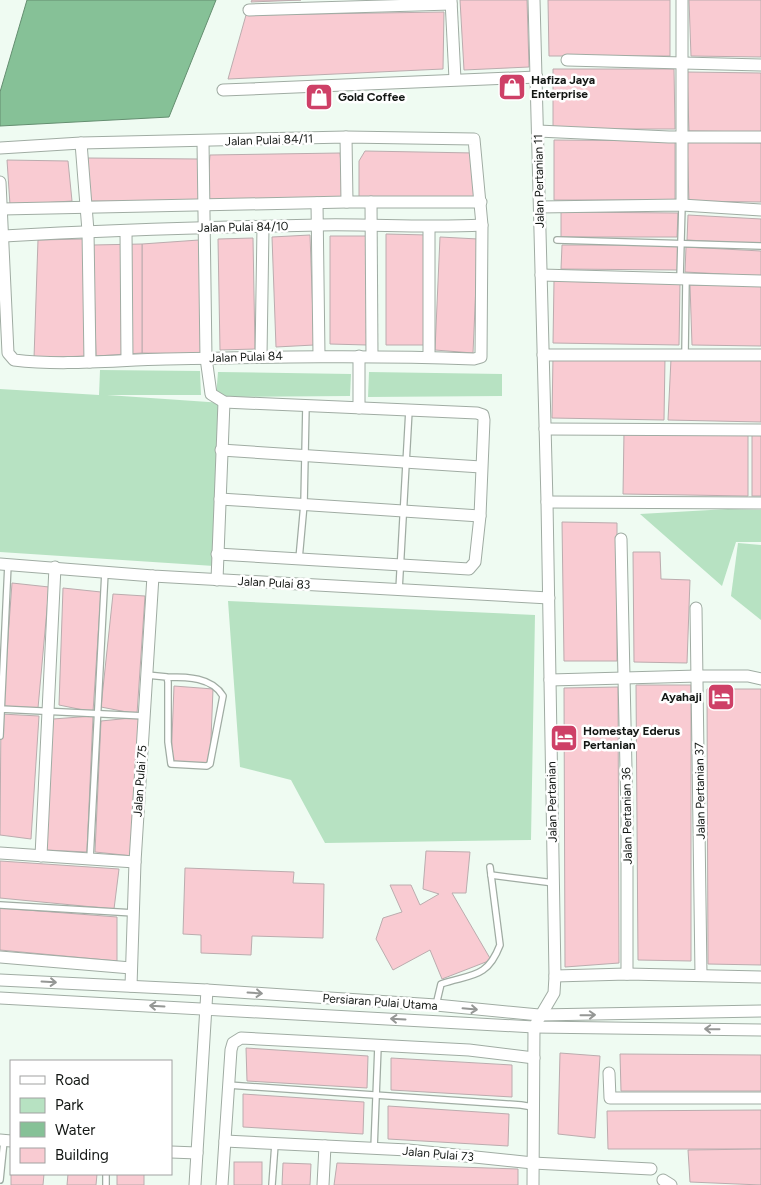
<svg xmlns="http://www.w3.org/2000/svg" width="761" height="1185" font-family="Figtree,sans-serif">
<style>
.green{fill:#b7e2c2}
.water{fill:#86c197;stroke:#648e70}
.building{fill:#f9cbd2;stroke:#bbacae}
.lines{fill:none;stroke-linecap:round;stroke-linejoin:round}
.lane-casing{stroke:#a0aca3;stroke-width:8}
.street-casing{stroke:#a0aca3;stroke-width:13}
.lane{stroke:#fff;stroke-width:5.5}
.street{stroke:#fff;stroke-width:11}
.oneway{stroke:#959795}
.labels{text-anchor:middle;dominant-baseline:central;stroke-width:5;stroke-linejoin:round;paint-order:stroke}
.poi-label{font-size:12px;font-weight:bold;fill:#131714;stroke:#fff;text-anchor:start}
.street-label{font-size:12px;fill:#131714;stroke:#fff}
</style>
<rect width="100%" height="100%" fill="#effbf2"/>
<!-- green -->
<g class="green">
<polygon points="100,370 200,371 201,395 107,395 223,403 214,566 0,552 0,389 99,395"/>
<polygon points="218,372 351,374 350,396 216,397"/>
<polygon points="369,372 502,374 502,396 368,397"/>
<polygon points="728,509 761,510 761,542 736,542 722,586 640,514"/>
<polygon points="738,543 761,545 761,620 731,596"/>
<polygon points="228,601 535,615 531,840 325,843 291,780 240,767"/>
</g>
<!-- water -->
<polygon class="water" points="27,0 216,0 169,117 0,126 0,92"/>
<!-- building -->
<g class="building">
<polygon points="252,0 301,0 251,2"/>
<polygon points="460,0 527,0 529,67 464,70"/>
<polygon points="548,0 670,0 670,56 549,56"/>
<polygon points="689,0 761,0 761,57 691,56"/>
<polygon points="444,12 443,69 228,79 246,15"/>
<polygon points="553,69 674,69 675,129 553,129"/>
<polygon points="687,72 761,73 761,132 689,131"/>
<polygon points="554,140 675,141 675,200 554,200"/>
<polygon points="687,142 761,143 761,202 689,201"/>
<polygon points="365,151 474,153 475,197 359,199 359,161"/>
<polygon points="340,153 344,197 206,202 210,155"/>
<polygon points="88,158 198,159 201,202 88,201"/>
<polygon points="7,160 68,161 72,201 10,205"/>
<polygon points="561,212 678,213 677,237 561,237"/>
<polygon points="688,215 761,219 761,244 687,240"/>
<polygon points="386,234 428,235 428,345 386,345"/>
<polygon points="310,235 314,345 276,347 272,237"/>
<polygon points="330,236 367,236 367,345 330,344"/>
<polygon points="440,237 478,239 473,353 435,350"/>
<polygon points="253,238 255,349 220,350 218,239"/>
<polygon points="84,239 85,356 34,358 38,240"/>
<polygon points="199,240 201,354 142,353 142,244"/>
<polygon points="142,244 142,353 96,356 93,245"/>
<polygon points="562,245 678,245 678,270 561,269"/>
<polygon points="686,247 761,251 761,276 685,272"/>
<polygon points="554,281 680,284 679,345 553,343"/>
<polygon points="690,285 761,286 761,346 692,345"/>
<polygon points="553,356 665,358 664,420 552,418"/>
<polygon points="671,359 761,359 761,422 668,420"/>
<polygon points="624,432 748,434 748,496 623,494"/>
<rect x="752" y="433" width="9" height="63"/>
<polygon points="562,522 617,523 617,661 564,661"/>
<polygon points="633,552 660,552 661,579 690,580 687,663 634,662"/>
<polygon points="12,583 49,587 38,708 3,706"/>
<polygon points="63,588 101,592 93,712 59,705"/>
<polygon points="113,594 145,596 137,714 101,707"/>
<polygon points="636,685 691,685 691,961 638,960"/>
<polygon points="174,686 213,689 210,763 171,763"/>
<polygon points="618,687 619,963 565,967 564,688"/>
<polygon points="707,689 761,689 761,965 708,964"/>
<polygon points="1,714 39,716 31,839 0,835"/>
<polygon points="93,716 87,852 46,850 53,719"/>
<polygon points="141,717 133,856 95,852 101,721"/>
<polygon points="426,851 470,852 466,893 452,893 491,960 442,979 430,950 393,970 376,939 383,918 402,912 390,885 411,885 420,905 439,894 423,889"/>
<polygon points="0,861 119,869 114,909 0,898"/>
<polygon points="185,868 294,872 293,883 324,884 323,938 252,936 251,955 201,953 201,935 183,934"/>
<polygon points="0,908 117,917 117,961 0,950"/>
<polygon points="246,1048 368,1056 367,1088 247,1081"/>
<polygon points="560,1053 600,1056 595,1138 558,1134"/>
<polygon points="620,1054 761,1055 761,1091 621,1091"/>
<polygon points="391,1058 512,1065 512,1097 391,1090"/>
<polygon points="243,1094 364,1102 363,1134 243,1127"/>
<polygon points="388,1106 509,1114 508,1146 388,1139"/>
<polygon points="761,1110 761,1149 608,1149 607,1111"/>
<polygon points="761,1149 761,1185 690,1182 688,1150"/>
<rect x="234" y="1162" width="28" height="23"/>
<polygon points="283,1163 311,1164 310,1185 282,1185"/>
<polygon points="337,1163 518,1169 518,1185 334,1185"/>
<polygon points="11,1173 44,1174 43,1185 11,1185"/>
<polygon points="68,1174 97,1174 96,1185 67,1185"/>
<rect x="117" y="1174" width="27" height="11"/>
</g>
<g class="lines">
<!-- lane casing -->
<g class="lane-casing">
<g id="lane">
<polyline points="557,240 761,246"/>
<polyline points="680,278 682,205"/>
<polyline points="685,354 686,279"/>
<polyline points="299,559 304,504 306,405"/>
<polyline points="399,590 409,410"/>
<path d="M 147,675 L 167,677 L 168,682 L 168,742 L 171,764 L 207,766 L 210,764 L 223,696 C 212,677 187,677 167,677"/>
<polyline points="0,709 145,716"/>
<polyline points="0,736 8,564"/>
<polyline points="90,859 105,572"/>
<polyline points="491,875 554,883"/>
<polyline points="0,905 134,913"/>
<path d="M 436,1005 L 441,984 C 471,974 487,979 500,945 L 490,867"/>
<polyline points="228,1085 521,1105 533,1107"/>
<polyline points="374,1149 378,1046"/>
<polyline points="0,1180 4,1141"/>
<polyline points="106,1185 106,1174"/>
<polyline points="272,1185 275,1144"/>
</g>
</g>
<!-- street casing -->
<g class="street-casing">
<g id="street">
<polyline points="451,0 455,79"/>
<polyline points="682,0 682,205"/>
<polyline points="249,10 451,4"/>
<polyline points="567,60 761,65"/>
<polyline points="223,90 537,77"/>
<polyline points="538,131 669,137 761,137"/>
<polyline points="346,137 347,202"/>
<polyline points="203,142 206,358 211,394 224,402 477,413 483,415 484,420 480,516 475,562 469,569 217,554"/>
<polyline points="81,143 88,231 90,362"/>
<path d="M 0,148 L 81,143 L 346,137 L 474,139 L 482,225 L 481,357 L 474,359 C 371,355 269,357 166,359 C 116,360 64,366 14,360 L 8,353 L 0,182"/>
<polyline points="371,202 372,356"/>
<polyline points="317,203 319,355"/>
<polyline points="540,207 682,205 761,210"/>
<polyline points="2,209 347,202 481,202"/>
<polyline points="126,231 127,360"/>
<path d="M 4,236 C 108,230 214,227 319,225 C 373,224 427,228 482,225"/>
<polyline points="541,275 761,281"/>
<polyline points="543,355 761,355"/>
<polyline points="261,356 263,227"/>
<polyline points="359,356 359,408"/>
<polyline points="429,357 429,228"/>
<polyline points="545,429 761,430"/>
<polyline points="221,450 481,467"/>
<polyline points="220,499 480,516"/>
<polyline points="547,502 761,503"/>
<polyline points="621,539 627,815 627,974"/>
<polyline points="0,564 153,576 549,598"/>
<polyline points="217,580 224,402"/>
<polyline points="696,608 701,975"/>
<polyline points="550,680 698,676 748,676 761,679"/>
<polyline points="0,853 135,862"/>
<polyline points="41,856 55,567"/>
<polyline points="0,957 131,968"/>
<polyline points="555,976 627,974 761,977"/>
<polyline points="0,980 207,990 436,1005 539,1015 761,1011"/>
<polyline points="131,986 135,862 153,576"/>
<polyline points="0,998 534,1027 761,1030"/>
<polyline points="609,1073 610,1098 761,1098"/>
<polyline points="0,1140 11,1141"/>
<polyline points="225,1141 408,1150 533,1163 651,1169"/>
<polyline points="171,1152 197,1153"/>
<polyline points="663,1180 671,1185"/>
<polyline points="195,1185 207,990"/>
<polyline points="222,1185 231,1050 233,1043 241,1038 469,1050 534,1058"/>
<polyline points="323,1185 325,1146"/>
<polyline points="533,1185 534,1027 554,993 555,976 547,502 534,0"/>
</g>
</g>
<!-- lane -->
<use href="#lane" class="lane"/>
<!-- street -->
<use href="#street" class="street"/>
</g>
<!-- one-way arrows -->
<defs><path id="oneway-shaft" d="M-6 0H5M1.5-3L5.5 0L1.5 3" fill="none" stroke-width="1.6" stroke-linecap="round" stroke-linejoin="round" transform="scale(1.25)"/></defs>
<g class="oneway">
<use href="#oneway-shaft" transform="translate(49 982) rotate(3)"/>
<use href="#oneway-shaft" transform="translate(255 993) rotate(4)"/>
<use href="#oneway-shaft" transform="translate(157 1006) rotate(-177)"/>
<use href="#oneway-shaft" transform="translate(470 1009) rotate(5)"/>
<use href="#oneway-shaft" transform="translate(588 1015) rotate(-1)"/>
<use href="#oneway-shaft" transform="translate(398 1019) rotate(-177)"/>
<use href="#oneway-shaft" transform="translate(712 1029) rotate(-179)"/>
</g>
<!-- icons -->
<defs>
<g id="shop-square" transform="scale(1.4375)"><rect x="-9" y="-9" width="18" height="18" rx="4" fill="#ce4067" stroke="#fff"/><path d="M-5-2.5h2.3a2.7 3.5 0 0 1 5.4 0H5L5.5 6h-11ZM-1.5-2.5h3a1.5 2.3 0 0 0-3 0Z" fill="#fff"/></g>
<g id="hotel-square" transform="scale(1.4375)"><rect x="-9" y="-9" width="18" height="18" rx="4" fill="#ce4067" stroke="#fff"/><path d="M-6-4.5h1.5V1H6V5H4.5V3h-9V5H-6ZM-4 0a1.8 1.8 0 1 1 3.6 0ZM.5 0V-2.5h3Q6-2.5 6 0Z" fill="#fff"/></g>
</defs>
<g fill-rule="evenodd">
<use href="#shop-square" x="512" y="87"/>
<use href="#shop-square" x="319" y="97"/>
<use href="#hotel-square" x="721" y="697"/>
<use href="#hotel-square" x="564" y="738"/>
</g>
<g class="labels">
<!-- poi labels -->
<g class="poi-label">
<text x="531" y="80">Hafiza Jaya<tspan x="531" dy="14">Enterprise</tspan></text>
<text x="338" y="97">Gold Coffee</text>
<text x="702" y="697" text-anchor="end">Ayahaji</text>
<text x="583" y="731">Homestay Ederus<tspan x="583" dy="14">Pertanian</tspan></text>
</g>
<!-- street labels -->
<g class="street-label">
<text transform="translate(269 140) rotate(-2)">Jalan Pulai 84/11</text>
<text transform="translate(539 181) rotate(-91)">Jalan Pertanian 11</text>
<text transform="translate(243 227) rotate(-1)">Jalan Pulai 84/10</text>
<text transform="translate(246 357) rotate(-2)">Jalan Pulai 84</text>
<text transform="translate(274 583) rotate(3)">Jalan Pulai 83</text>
<text transform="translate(140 781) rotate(-86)">Jalan Pulai 75</text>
<text transform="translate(700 791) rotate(-91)">Jalan Pertanian 37</text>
<text transform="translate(552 802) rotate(-91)">Jalan Pertanian</text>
<text transform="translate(627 816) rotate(-91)">Jalan Pertanian 36</text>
<text transform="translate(380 1002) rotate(4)">Persiaran Pulai Utama</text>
<text transform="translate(438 1154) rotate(5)">Jalan Pulai 73</text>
</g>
</g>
<!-- legend -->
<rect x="10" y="1060" width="162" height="115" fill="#ffffff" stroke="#a1a2a1"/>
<rect x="20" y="1076" width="25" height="8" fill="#ffffff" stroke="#a1a2a1"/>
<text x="55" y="1085" font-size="15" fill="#131714">Road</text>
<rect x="20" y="1098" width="25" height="15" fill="#b7e2c2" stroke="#a1a2a1"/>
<text x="55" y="1110" font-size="15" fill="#131714">Park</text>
<rect x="20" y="1122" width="25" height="15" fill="#86c197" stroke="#a1a2a1"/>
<text x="55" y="1135" font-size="15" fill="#131714">Water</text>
<rect x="20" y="1148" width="25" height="15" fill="#f9cbd2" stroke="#a1a2a1"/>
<text x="55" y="1160" font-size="15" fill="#131714">Building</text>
</svg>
